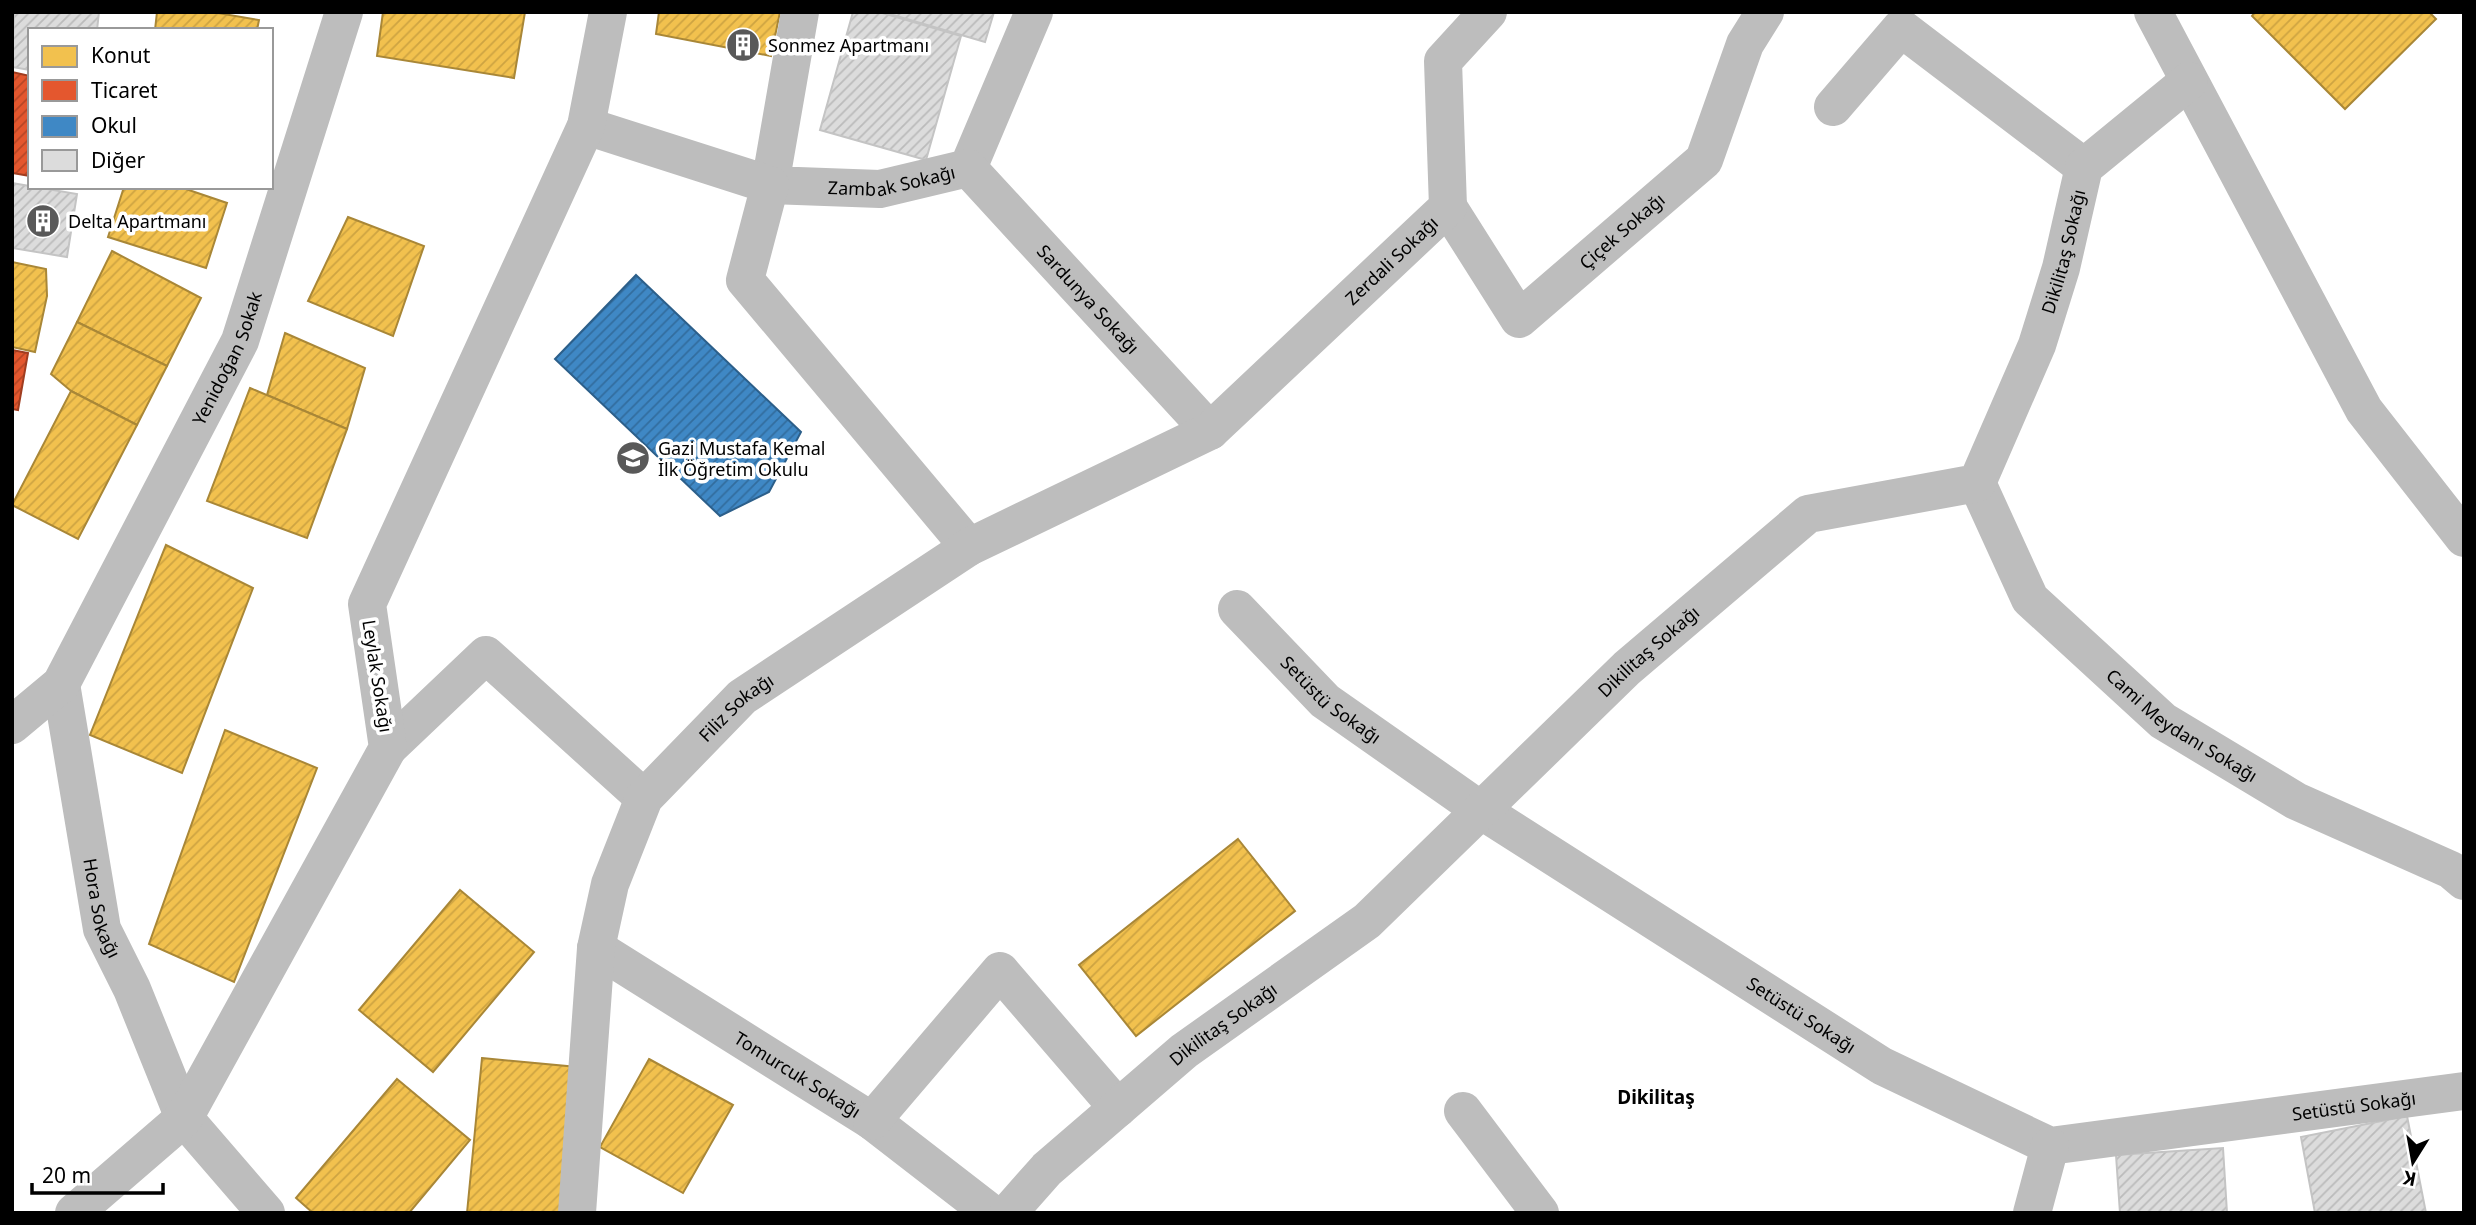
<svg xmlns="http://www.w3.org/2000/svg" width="2476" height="1225" font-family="'Noto Sans',sans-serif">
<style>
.homes{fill:url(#homes-hatch);stroke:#a98737;stroke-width:2}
.shops{fill:url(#shops-hatch);stroke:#a03d20;stroke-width:2}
.schools{fill:url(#schools-hatch);stroke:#2c5f8a;stroke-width:2}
.building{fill:url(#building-hatch);stroke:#c4c4c4;stroke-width:2}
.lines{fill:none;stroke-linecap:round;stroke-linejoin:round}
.minor{stroke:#bdbdbd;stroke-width:38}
.labels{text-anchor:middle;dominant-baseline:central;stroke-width:7;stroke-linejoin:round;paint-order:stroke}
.poi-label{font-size:18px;fill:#000;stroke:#fff;text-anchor:start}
.street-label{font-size:18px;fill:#000;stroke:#fff}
.neighbourhood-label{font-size:19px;font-weight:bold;fill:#000;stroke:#fff}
</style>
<defs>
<pattern id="homes-hatch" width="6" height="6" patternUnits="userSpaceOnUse" patternTransform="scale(1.75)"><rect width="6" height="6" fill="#f2c14e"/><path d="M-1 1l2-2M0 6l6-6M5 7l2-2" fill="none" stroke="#cea442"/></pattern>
<pattern id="shops-hatch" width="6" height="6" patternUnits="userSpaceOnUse" patternTransform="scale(1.75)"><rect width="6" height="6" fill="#e4572e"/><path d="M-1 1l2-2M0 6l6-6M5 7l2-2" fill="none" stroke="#b64625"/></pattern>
<pattern id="schools-hatch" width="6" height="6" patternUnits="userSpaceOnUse" patternTransform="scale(1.75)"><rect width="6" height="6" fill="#3f88c5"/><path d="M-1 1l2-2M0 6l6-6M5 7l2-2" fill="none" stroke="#326d9e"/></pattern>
<pattern id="building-hatch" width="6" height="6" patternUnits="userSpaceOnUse" patternTransform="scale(1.75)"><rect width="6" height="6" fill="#dcdcdc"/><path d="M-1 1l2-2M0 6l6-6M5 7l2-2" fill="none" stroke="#bbb"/></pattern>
</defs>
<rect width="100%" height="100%" fill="#fff"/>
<!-- homes -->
<g class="homes">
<polygon points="157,12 212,12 259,20 257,30 155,30"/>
<polygon points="383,12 525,12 514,78 377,56"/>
<polygon points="659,12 780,12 771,56 656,34"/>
<polygon points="2255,12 2429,12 2436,19 2345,109 2252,16"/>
<polygon points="124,187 180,187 227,203 206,268 108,237"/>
<polygon points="348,217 424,246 393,336 308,301"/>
<polygon points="112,251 201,298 167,366 77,322"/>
<polygon points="12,262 46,269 47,296 35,352 12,347"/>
<polygon points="77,322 167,366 137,425 71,391 51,374"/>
<polygon points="285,333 365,368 347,429 267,395"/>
<polygon points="250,388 347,429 307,538 207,501"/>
<polygon points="71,391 137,425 78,539 12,505"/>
<polygon points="166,545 253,588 182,773 90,735"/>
<polygon points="225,730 317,768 234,982 149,944"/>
<polygon points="1238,839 1295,911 1136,1036 1079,965"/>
<polygon points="460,890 534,952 433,1072 359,1010"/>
<polygon points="482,1058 577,1067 564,1213 467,1213"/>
<polygon points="649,1059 733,1105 683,1193 600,1147"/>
<polygon points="397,1079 470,1140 409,1213 313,1213 296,1198"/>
</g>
<!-- shops -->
<g class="shops">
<polygon points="12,72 30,76 30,176 12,173"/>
<polygon points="12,350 28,353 18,410 12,409"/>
</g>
<!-- schools -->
<polygon class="schools" points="636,275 801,432 769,492 720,516 555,359"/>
<!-- building -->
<g class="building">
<polygon points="14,12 99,12 97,30 30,30 30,70 12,67"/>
<polygon points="853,12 879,12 961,36 926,160 820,130"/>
<polygon points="883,12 994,12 985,42"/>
<polygon points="12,183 77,194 67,257 12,248"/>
<polygon points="2407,1116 2426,1213 2315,1213 2301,1137"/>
<polygon points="2223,1148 2227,1213 2120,1213 2116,1155"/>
</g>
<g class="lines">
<!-- minor -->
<g class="minor">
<path id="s1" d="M 800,12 L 770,185 L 880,189 L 968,168 L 1034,12"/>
<polyline points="2153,12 2364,410 2464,538"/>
<polyline points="1833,107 1901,28 2084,167"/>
<polyline points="586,126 770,185 745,280 969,547"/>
<path id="s2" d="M 968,168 L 1210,431"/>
<path id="s3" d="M 1448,207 L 1519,319 L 1704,160 L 1745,44 L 1765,12"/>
<path id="s4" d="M 1977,483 L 2030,599 L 2163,721 L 2296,801 L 2451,870 L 2464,881"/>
<path id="s5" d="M 1237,609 L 1325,701 L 1482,811 L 1882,1066 L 2050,1146 L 2464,1091"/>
<path id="s6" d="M 61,684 L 102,929 L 132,989 L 184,1118 L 266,1213"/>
<path id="s7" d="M 12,725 L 61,684 L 240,341 L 344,12"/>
<polyline points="388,748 486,655 644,798"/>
<path id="s8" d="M 596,948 L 872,1121 L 991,1213"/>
<polyline points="1463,1111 1540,1213"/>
<polyline points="872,1121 1000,971 1118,1108"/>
<polyline points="74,1213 184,1118 388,748 367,604 586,126 608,12"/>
<path id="s9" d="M 577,1213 L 596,948 L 610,884 L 644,798 L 742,697 L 969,547 L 1210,431 L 1448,207 L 1443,61 L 1488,12"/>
<path id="s10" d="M 1008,1213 L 1047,1169 L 1184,1051 L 1367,921 L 1627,668 L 1808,514 L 1977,483 L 2037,345 L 2061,268 L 2084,167 L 2189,81"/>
<polyline points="2032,1213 2050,1146"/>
</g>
</g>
<!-- icons -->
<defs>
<g id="building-disc" transform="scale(1.75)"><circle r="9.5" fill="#595959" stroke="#fff"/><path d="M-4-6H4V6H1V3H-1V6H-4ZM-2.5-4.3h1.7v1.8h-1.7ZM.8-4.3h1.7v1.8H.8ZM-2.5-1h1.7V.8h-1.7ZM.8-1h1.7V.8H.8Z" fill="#fff"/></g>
<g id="school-disc" transform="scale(1.75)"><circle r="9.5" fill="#595959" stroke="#fff"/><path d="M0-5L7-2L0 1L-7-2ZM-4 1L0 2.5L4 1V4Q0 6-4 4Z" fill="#fff"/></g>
</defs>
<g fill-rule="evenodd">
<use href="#building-disc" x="743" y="45"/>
<use href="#building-disc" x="43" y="221"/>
<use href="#school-disc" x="633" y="458"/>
</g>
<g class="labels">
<!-- poi labels -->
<g class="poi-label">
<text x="768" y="45">Sonmez Apartmanı</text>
<text x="68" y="221">Delta Apartmanı</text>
<text x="658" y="448">Gazi Mustafa Kemal<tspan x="658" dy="21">İlk Öğretim Okulu</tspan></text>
</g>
<!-- street labels -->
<g class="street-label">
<text stroke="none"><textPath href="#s1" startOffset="298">Zambak Sokağı</textPath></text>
<text stroke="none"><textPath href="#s3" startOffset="268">Çiçek Sokağı</textPath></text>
<text stroke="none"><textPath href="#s10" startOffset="1484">Dikilitaş Sokağı</textPath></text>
<text stroke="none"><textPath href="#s9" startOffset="1353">Zerdali Sokağı</textPath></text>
<text stroke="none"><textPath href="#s2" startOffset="178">Sardunya Sokağı</textPath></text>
<text stroke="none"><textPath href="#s7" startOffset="430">Yenidoğan Sokak</textPath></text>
<text stroke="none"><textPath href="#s10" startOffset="854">Dikilitaş Sokağı</textPath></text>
<text transform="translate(378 676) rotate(81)">Leylak Sokağı</text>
<text stroke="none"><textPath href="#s5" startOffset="131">Setüstü Sokağı</textPath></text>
<text stroke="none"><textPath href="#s9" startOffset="553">Filiz Sokağı</textPath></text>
<text stroke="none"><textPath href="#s4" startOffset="326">Cami Meydanı Sokağı</textPath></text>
<text stroke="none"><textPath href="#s6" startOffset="228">Hora Sokağı</textPath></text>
<text stroke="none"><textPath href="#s5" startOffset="698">Setüstü Sokağı</textPath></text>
<text stroke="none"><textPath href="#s10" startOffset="287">Dikilitaş Sokağı</textPath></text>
<text stroke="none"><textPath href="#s8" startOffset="238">Tomurcuk Sokağı</textPath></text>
<text stroke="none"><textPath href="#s5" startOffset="1286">Setüstü Sokağı</textPath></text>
</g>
<!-- neighbourhood labels -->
<g class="neighbourhood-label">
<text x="1656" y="1097">Dikilitaş</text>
</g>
</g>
<!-- border -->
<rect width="2476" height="1225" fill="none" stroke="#000000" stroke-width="28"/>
<!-- legend -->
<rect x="28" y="28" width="245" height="161" fill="#ffffff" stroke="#999999" stroke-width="2"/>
<rect x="42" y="46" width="35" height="21" fill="#f2c14e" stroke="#999999" stroke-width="2"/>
<text x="91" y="63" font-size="21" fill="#000000">Konut</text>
<rect x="42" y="80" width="35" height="21" fill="#e4572e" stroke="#999999" stroke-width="2"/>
<text x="91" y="98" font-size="21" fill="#000000">Ticaret</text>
<rect x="42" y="116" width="35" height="21" fill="#3f88c5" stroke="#999999" stroke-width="2"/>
<text x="91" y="133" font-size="21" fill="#000000">Okul</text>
<rect x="42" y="150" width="35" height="21" fill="#dcdcdc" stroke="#999999" stroke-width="2"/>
<text x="91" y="168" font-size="21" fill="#000000">Diğer</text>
<!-- north arrow -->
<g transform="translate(2413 1162) rotate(191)" stroke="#ffffff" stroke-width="5" paint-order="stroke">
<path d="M0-5L12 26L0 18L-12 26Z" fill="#000000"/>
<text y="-10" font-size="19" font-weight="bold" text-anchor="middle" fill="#000000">K</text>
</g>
<!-- scale -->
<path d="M32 1183v10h131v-10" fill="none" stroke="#000000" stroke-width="3.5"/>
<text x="42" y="1183" font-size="21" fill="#000000" stroke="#ffffff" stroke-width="5" paint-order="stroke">20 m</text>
</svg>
